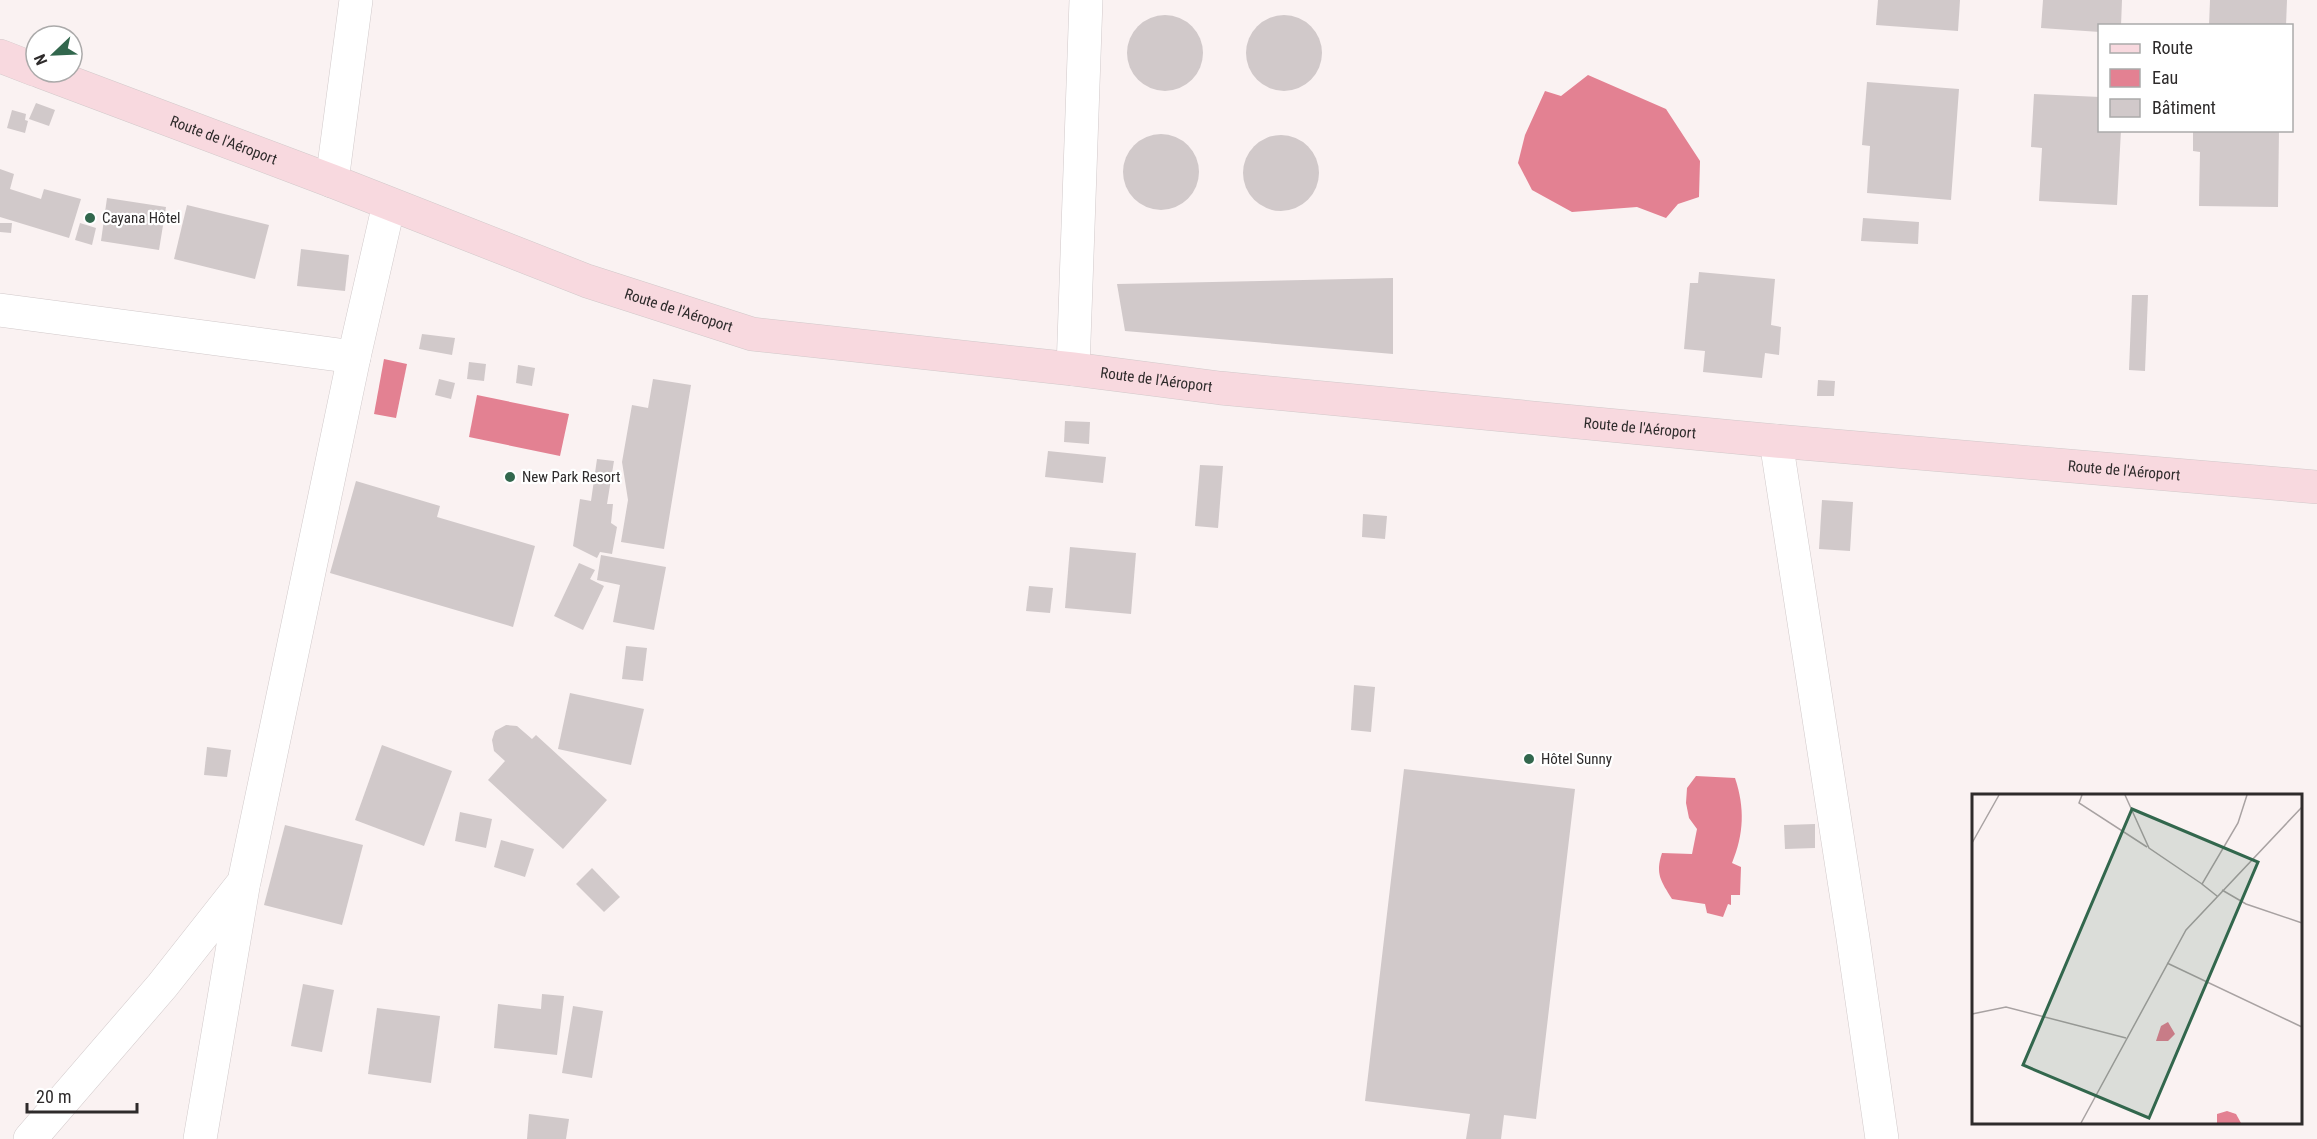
<svg xmlns="http://www.w3.org/2000/svg" width="2317" height="1139" font-family="'Roboto Condensed',sans-serif">
<style>
.water{fill:#e38192}
.building{fill:#d1c9ca}
.lines{fill:none;stroke-linecap:round;stroke-linejoin:round}
.street-casing{stroke:#d1c9ca;stroke-width:34}
.secondary-casing{stroke:#d1c9ca;stroke-width:34}
.street{stroke:#fff;stroke-width:33}
.secondary{stroke:#f8d9df;stroke-width:33}
.poi-dot{fill:#32674d;stroke:#fff;stroke-width:2}
.labels{text-anchor:middle;dominant-baseline:central;stroke-width:4.5;stroke-linejoin:round;paint-order:stroke}
.street-label{font-size:15px;fill:#2e2b2b;stroke:#fff}
.poi-label{font-size:15px;fill:#2e2b2b;stroke:#fff;text-anchor:start}
.inset-road{fill:none;stroke:#a8a2a2;stroke-width:1.5}
.view{fill:#32674d;fill-opacity:0.15;stroke:#32674d;stroke-width:3}
.inset-edge{fill:none;stroke:#2e2b2b;stroke-width:3}
</style>
<rect width="100%" height="100%" fill="#faf2f2"/>
<!-- water -->
<g class="water">
<polygon points="1588,75 1666,109 1700,161 1699,197 1678,204 1666,218 1637,207 1572,212 1532,190 1518,163 1525,135 1545,91 1561,96"/>
<polygon points="384,359 407,364 396,418 374,414"/>
<polygon points="477,395 569,414 560,456 469,437"/>
<path d="M 1696,776 L 1735,778 C 1745,808 1744,834 1732,863 L 1741,867 L 1740,895 L 1731,895 L 1731,905 L 1728,904 L 1723,917 L 1707,913 L 1705,904 L 1672,899 C 1661,881 1655,874 1662,853 L 1692,854 L 1697,829 L 1689,818 L 1686,803 L 1687,788 Z"/>
</g>
<!-- building -->
<g class="building">
<polygon points="1878,0 1960,0 1958,31 1876,25"/>
<polygon points="2043,0 2122,0 2121,26 2100,26 2100,32 2041,28"/>
<polygon points="2210,0 2287,0 2286,26 2209,26"/>
<circle cx="1284" cy="53" r="38"/>
<circle cx="1165" cy="53" r="38"/>
<polygon points="1867,82 1959,89 1951,200 1867,193 1870,146 1862,145"/>
<polygon points="2034,94 2100,97 2100,130 2121,130 2117,205 2039,201 2042,148 2031,147"/>
<polygon points="36,103 55,110 49,126 29,119"/>
<polygon points="12,110 26,114 25,120 28,121 25,133 7,128"/>
<polygon points="2193,130 2279,130 2278,207 2199,206 2200,152 2193,151"/>
<circle cx="1161" cy="172" r="38"/>
<circle cx="1281" cy="173" r="38"/>
<polygon points="0,169 14,174 10,189 41,199 44,189 81,199 69,238 0,217"/>
<polygon points="107,198 166,207 159,250 101,241"/>
<polygon points="187,205 269,225 255,279 174,259"/>
<polygon points="1863,218 1919,222 1918,244 1861,241"/>
<polygon points="0,223 12,223 11,233 0,232"/>
<polygon points="80,223 96,228 92,245 75,240"/>
<polygon points="301,249 349,255 345,291 297,286"/>
<polygon points="1699,272 1775,279 1771,325 1781,327 1779,355 1765,353 1762,378 1703,372 1705,351 1684,349 1690,283 1698,283"/>
<polygon points="1393,278 1393,354 1125,331 1117,284"/>
<polygon points="2132,295 2148,295 2145,371 2129,370"/>
<polygon points="422,334 455,338 452,355 419,349"/>
<polygon points="469,362 486,364 484,381 467,379"/>
<polygon points="518,365 535,368 532,386 516,383"/>
<polygon points="439,379 455,383 451,399 435,395"/>
<polygon points="653,379 691,385 664,549 621,542 628,500 622,462 632,405 648,408"/>
<polygon points="1818,380 1835,381 1834,396 1817,396"/>
<polygon points="1065,421 1090,422 1089,444 1064,442"/>
<polygon points="1048,451 1106,457 1103,483 1045,477"/>
<polygon points="597,459 614,461 607,504 613,504 611,523 617,527 612,554 600,552 597,558 573,546 580,499 591,501"/>
<polygon points="1200,465 1223,466 1218,528 1195,526"/>
<polygon points="356,481 440,506 437,517 535,546 513,627 330,573"/>
<polygon points="1822,500 1853,502 1850,551 1819,549"/>
<polygon points="1363,514 1387,516 1385,539 1362,537"/>
<polygon points="1070,547 1136,553 1131,614 1065,608"/>
<polygon points="601,555 666,567 654,630 613,622 620,585 597,580"/>
<polygon points="579,563 595,570 590,579 604,586 583,630 554,616"/>
<polygon points="1029,586 1053,588 1050,613 1026,611"/>
<polygon points="626,646 647,648 643,681 622,679"/>
<polygon points="1354,685 1375,687 1371,732 1351,730"/>
<polygon points="570,693 644,709 631,765 558,749"/>
<polygon points="506,725 517,726 532,739 536,735 607,800 563,849 488,780 505,761 494,751 492,740 495,731"/>
<polygon points="382,745 452,771 424,846 355,820"/>
<polygon points="207,747 231,750 227,777 204,775"/>
<polygon points="1404,769 1575,789 1536,1119 1504,1115 1501,1139 1466,1139 1470,1114 1365,1101"/>
<polygon points="460,812 492,819 486,848 455,841"/>
<polygon points="1815,824 1815,848 1785,849 1784,825"/>
<polygon points="285,825 363,845 342,925 264,905"/>
<polygon points="501,840 534,849 525,877 494,867"/>
<polygon points="592,868 620,897 604,912 576,884"/>
<polygon points="303,984 334,990 322,1052 291,1046"/>
<polygon points="542,994 564,996 557,1055 494,1048 498,1004 541,1009"/>
<polygon points="573,1006 603,1011 592,1078 562,1073"/>
<polygon points="377,1008 440,1016 431,1083 368,1074"/>
<polygon points="529,1114 569,1119 566,1139 527,1139"/>
</g>
<g class="lines">
<!-- street casing -->
<g class="street-casing">
<g id="street">
<polyline points="332,181 356,0"/>
<polyline points="0,310 354,357 389,204"/>
<polyline points="1073,369 1086,0"/>
<polyline points="1776,441 1853,938 1882,1139"/>
<polyline points="30,1139 162,986 244,882 354,357"/>
<polyline points="200,1139 243,887"/>
</g>
</g>
<!-- secondary casing -->
<g class="secondary-casing">
<g id="secondary">
<polyline points="0,56 36,70"/>
<path id="s1" d="M 42,72 L 332,181 L 587,281 L 752,334 L 1073,369 L 1220,388 L 1776,441 L 2317,487"/>
</g>
</g>
<!-- street -->
<use href="#street" class="street"/>
<!-- secondary -->
<use href="#secondary" class="secondary"/>
</g>
<!-- markers -->
<g class="poi-dot">
<circle cx="90" cy="218" r="6"/>
<circle cx="510" cy="477" r="6"/>
<circle cx="1529" cy="759" r="6"/>
</g>
<g class="labels">
<!-- street labels -->
<g class="street-label">
<text stroke="none"><textPath href="#s1" startOffset="194">Route de l'Aéroport</textPath></text>
<text stroke="none"><textPath href="#s1" startOffset="680">Route de l'Aéroport</textPath></text>
<text stroke="none"><textPath href="#s1" startOffset="1164">Route de l'Aéroport</textPath></text>
<text stroke="none"><textPath href="#s1" startOffset="1650">Route de l'Aéroport</textPath></text>
<text stroke="none"><textPath href="#s1" startOffset="2136">Route de l'Aéroport</textPath></text>
</g>
<!-- poi labels -->
<g class="poi-label">
<text x="102" y="218">Cayana Hôtel</text>
<text x="522" y="477">New Park Resort</text>
<text x="1541" y="759">Hôtel Sunny</text>
</g>
</g>
<!-- overview -->
<g transform="translate(1972 794)">
<rect width="330" height="330" fill="#faf2f2"/>
<path d="M 196,228 L 203,240 L 196,247 L 184,247 L 189,232 ZM 255,317 L 264,320 L 269,329 L 245,329 L 245,320 Z" fill="#e38192"/>
<path class="inset-road" d="M 110,1 L 107,9 L 175,53M 153,1 L 177,54 L 230,90M 0,49 L 27,1M 250,96 L 274,110 L 330,129M 245,102 L 230,90 L 266,29 L 275,1M 195,169 L 330,233M 0,220 L 34,213 L 154,244M 109,329 L 214,136 L 330,13"/>
<path class="view" d="M 160,15 L 286,68 L 177,324 L 51,271 Z"/>
<rect width="330" height="330" class="inset-edge"/>
</g>
<!-- legend -->
<rect x="2098" y="24" width="195" height="108" fill="#ffffff" stroke="#abaaaa" stroke-width="1.5"/>
<rect x="2110" y="44" width="30" height="9" fill="#f8d9df" stroke="#abaaaa" stroke-width="1.5"/>
<text x="2152" y="54" font-size="18" fill="#2e2b2b">Route</text>
<rect x="2110" y="69" width="30" height="18" fill="#e38192" stroke="#abaaaa" stroke-width="1.5"/>
<text x="2152" y="84" font-size="18" fill="#2e2b2b">Eau</text>
<rect x="2110" y="99" width="30" height="18" fill="#d1c9ca" stroke="#abaaaa" stroke-width="1.5"/>
<text x="2152" y="114" font-size="18" fill="#2e2b2b">Bâtiment</text>
<!-- north arrow -->
<g transform="translate(54 54) rotate(247)"><circle r="28" fill="#ffffff" stroke="#abaaaa" stroke-width="1.5"/>
<path d="M0-4.5L10 22L0 15L-10 22Z" fill="#32674d"/>
<text y="-9" font-size="16" font-weight="bold" text-anchor="middle" fill="#2e2b2b">N</text>
</g>
<!-- scale -->
<path d="M27 1103v9h110v-9" fill="none" stroke="#2e2b2b" stroke-width="3"/>
<text x="36" y="1103" font-size="18" fill="#2e2b2b" stroke="#ffffff" stroke-width="4.5" paint-order="stroke">20 m</text>
</svg>
